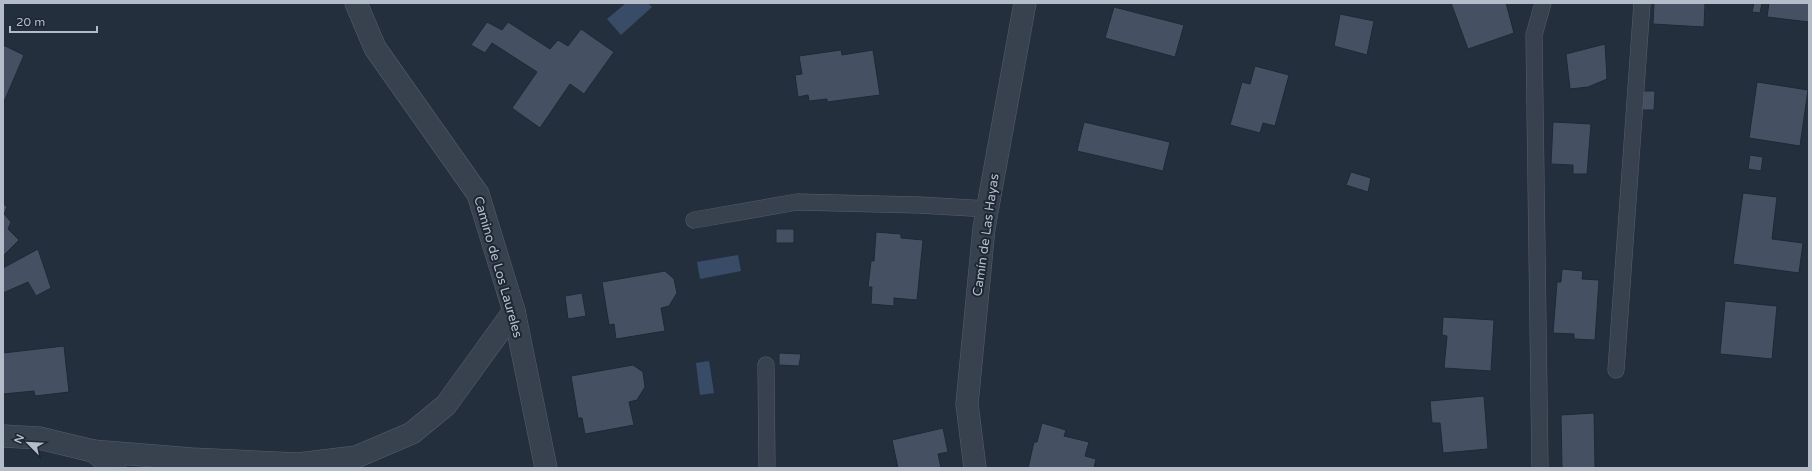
<svg xmlns="http://www.w3.org/2000/svg" width="1812" height="471" font-family="'Varela Round',sans-serif">
<style>
.water{fill:#394c67}
.building{fill:#455162;stroke:#1f2835}
.lines{fill:none;stroke-linecap:round;stroke-linejoin:round}
.service-casing{stroke:#565f6c;stroke-width:17}
.minor-casing{stroke:#565f6c;stroke-width:23}
.service{stroke:#38414e;stroke-width:16}
.minor{stroke:#38414e;stroke-width:22}
.labels{text-anchor:middle;dominant-baseline:central;stroke-width:4;stroke-linejoin:round;paint-order:stroke}
.street-label{font-size:13px;fill:#b4bcc9;stroke:#1d2633}
</style>
<rect width="100%" height="100%" fill="#242f3e"/>
<!-- water -->
<g class="water">
<polygon points="626,3 648,3 652,7 621,35 607,19"/>
<polygon points="738,255 741,271 700,279 697,262"/>
<polygon points="709,361 714,393 700,395 696,363"/>
</g>
<!-- building -->
<g class="building">
<polygon points="1451,3 1506,3 1514,33 1468,49"/>
<polygon points="1654,3 1705,3 1704,27 1653,24"/>
<polygon points="1754,3 1762,3 1760,13 1752,12"/>
<polygon points="1769,3 1809,3 1809,22 1767,17"/>
<polygon points="1114,7 1184,25 1175,57 1105,38"/>
<polygon points="1340,14 1374,21 1367,55 1334,46"/>
<polygon points="487,22 502,30 508,22 550,49 558,40 568,46 581,29 614,52 584,94 570,84 540,128 512,108 537,72 492,43 485,53 471,45"/>
<polygon points="1605,44 1607,79 1588,87 1570,89 1566,54"/>
<polygon points="3,45 24,55 3,104"/>
<polygon points="841,50 842,55 873,50 880,95 827,102 827,99 809,101 808,95 798,97 795,75 802,74 799,56"/>
<polygon points="1255,66 1289,75 1275,126 1263,123 1260,133 1230,125 1242,82 1250,84"/>
<polygon points="1757,82 1808,90 1800,146 1749,138"/>
<polygon points="1642,91 1655,91 1654,110 1640,110"/>
<polygon points="1084,122 1170,142 1163,171 1077,151"/>
<polygon points="1553,122 1591,124 1587,174 1573,174 1573,165 1551,164"/>
<polygon points="1750,155 1763,157 1761,171 1748,169"/>
<polygon points="1351,172 1371,178 1368,192 1346,185"/>
<polygon points="1743,193 1777,197 1772,239 1803,243 1799,273 1733,264"/>
<polygon points="3,203 7,207 4,214 11,222 8,229 19,240 3,256"/>
<rect x="776" y="229" width="18" height="14"/>
<polygon points="876,232 901,234 901,238 923,240 917,300 894,298 894,306 871,304 872,287 868,287 871,261 874,261"/>
<polygon points="38,249 51,288 36,296 28,282 3,293 3,268"/>
<polygon points="1562,269 1583,271 1582,279 1599,280 1595,340 1574,339 1574,334 1553,333 1557,282 1561,282"/>
<polygon points="665,271 674,279 677,293 669,306 661,308 665,331 616,339 614,324 609,325 602,282"/>
<polygon points="582,293 586,316 568,319 565,296"/>
<polygon points="1725,301 1777,306 1772,359 1720,354"/>
<polygon points="1443,317 1494,320 1491,371 1444,368 1447,336 1442,335"/>
<polygon points="64,346 69,392 35,396 34,391 3,394 3,353"/>
<polygon points="779,353 801,354 799,366 779,365"/>
<polygon points="633,365 643,372 645,387 637,400 629,402 634,425 585,434 582,418 578,418 571,376"/>
<polygon points="1484,396 1488,449 1443,453 1440,423 1432,423 1430,401"/>
<polygon points="1594,413 1595,468 1562,468 1561,415"/>
<polygon points="1042,423 1066,430 1064,436 1089,442 1085,456 1096,459 1094,468 1028,468 1034,442 1037,442"/>
<polygon points="943,428 948,452 938,454 941,468 898,468 892,440"/>
</g>
<g class="lines">
<!-- service casing -->
<g class="service-casing">
<g id="service">
<polyline points="694,220 797,202 919,205 988,209"/>
<polyline points="766,365 767,468"/>
<polyline points="1616,370 1642,3"/>
<polyline points="1540,468 1534,35 1543,3"/>
</g>
</g>
<!-- minor casing -->
<g class="minor-casing">
<g id="minor">
<polyline points="356,3 375,48 478,194 514,311 546,468"/>
<polyline points="3,436 39,438 93,451 115,468"/>
<polyline points="93,451 192,459 298,464 356,457 412,433 446,405 514,311"/>
<polyline points="975,468 967,404 984,228 1025,3"/>
</g>
</g>
<!-- service -->
<use href="#service" class="service"/>
<!-- minor -->
<use href="#minor" class="minor"/>
</g>
<g class="labels">
<!-- street labels -->
<g class="street-label">
<text transform="translate(986 235) rotate(-82)">Camín de Las Hayas</text>
<text transform="translate(498 267) rotate(74)">Camino de Los Laureles</text>
</g>
</g>
<!-- border -->
<rect width="1812" height="471" fill="none" stroke="#b4bcc9" stroke-width="8"/>
<!-- north arrow -->
<g transform="translate(28 443) rotate(294)" stroke="#1d2633" stroke-width="3" paint-order="stroke">
<path d="M0-3L7 15L0 10L-7 15Z" fill="#b4bcc9"/>
<text y="-6" font-size="11" font-weight="bold" text-anchor="middle" fill="#b4bcc9">N</text>
</g>
<!-- scale -->
<path d="M10 26v6h87v-6" fill="none" stroke="#b4bcc9" stroke-width="2"/>
<text x="16" y="26" font-size="12" fill="#b4bcc9" stroke="#1d2633" stroke-width="3" paint-order="stroke">20 m</text>
</svg>
